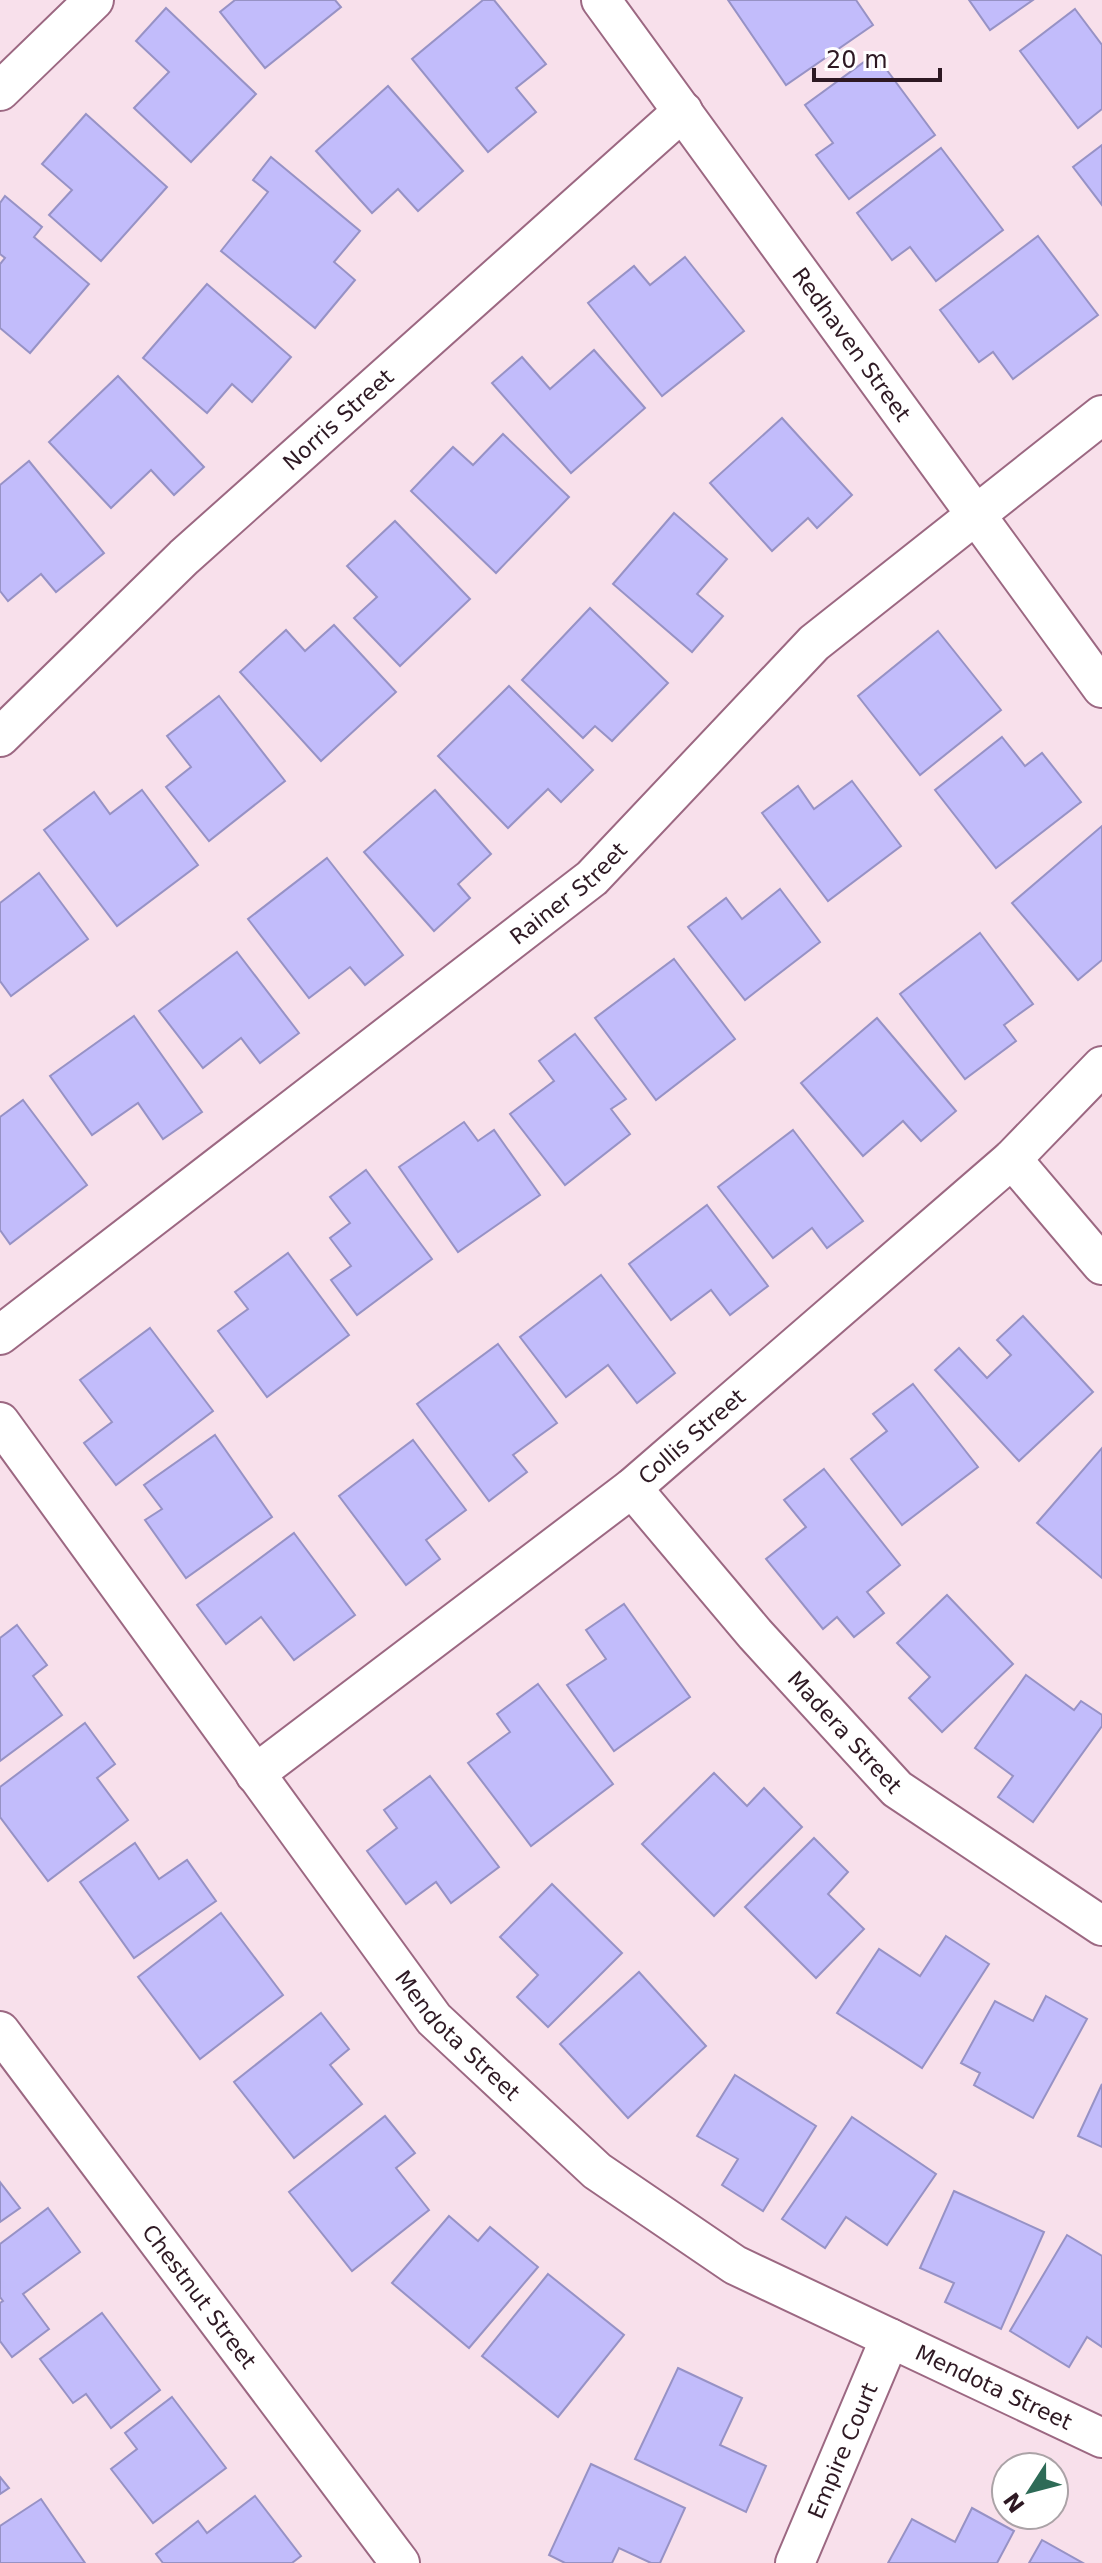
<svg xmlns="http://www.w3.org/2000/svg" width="1102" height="2563" font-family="'DejaVu Sans',sans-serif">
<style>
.building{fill:#c2bcfb;stroke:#9792c5;stroke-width:2}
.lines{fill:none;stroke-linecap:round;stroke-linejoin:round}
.minor-casing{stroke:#9c6882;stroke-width:42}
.minor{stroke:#fff;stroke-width:38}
.labels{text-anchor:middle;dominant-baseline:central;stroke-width:6;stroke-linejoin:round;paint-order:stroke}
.street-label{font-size:22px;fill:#2e1923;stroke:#fff}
</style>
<rect width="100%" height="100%" fill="#f8e0eb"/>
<!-- building -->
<g class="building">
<polygon points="235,0 335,0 341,7 265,68 220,12"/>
<polygon points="483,0 494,0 546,64 516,88 536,112 488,152 412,59"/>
<polygon points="728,0 856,0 873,25 786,85"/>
<polygon points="969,0 1033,0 990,30"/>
<polygon points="166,8 256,94 191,162 134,108 169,72 136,41"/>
<polygon points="1075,9 1102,45 1102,109 1078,128 1020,51"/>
<polygon points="875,54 935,135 849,199 816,155 833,143 805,105"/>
<polygon points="388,86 463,171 418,211 398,189 372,213 316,151"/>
<polygon points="86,114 167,187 101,261 49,215 72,190 42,164"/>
<polygon points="1102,145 1102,205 1073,167"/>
<polygon points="941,148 1003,230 936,281 910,247 892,260 857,213"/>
<polygon points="271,157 360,231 334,262 355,280 315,328 221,251 268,192 253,180"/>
<polygon points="5,196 42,227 34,237 89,284 30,353 0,328 0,264 5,258 0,254 0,203"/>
<polygon points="1038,236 1098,315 1013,379 993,352 979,362 940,310"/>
<polygon points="685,257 744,331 662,396 588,303 634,266 650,285"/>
<polygon points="207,284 291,357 252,402 232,384 207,413 143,358"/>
<polygon points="594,350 645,408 571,473 492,383 522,357 550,389"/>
<polygon points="118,376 204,467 174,495 151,470 111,508 49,442"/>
<polygon points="782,418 852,495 817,528 808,518 772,551 710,483"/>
<polygon points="503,434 569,497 496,573 411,491 453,447 473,465"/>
<polygon points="29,461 104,553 56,592 41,574 8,601 0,591 0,485"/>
<polygon points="674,513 727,559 697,594 723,616 692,652 613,584"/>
<polygon points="395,521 470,599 400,666 354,618 377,597 347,566"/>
<polygon points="590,608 668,683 612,741 595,726 583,738 522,680"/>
<polygon points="334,625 396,692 321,761 240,672 286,630 305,651"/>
<polygon points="938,631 1001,710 920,775 858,696"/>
<polygon points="509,686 593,770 561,802 548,789 508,828 438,756"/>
<polygon points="219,696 285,781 209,841 166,787 191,767 167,736"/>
<polygon points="1002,737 1025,766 1042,753 1081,802 996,868 935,790"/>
<polygon points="852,781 901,846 828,901 762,813 798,786 814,809"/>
<polygon points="142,790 198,865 117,926 44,830 94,792 110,814"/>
<polygon points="435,790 491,854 458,884 470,898 434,931 364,852"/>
<polygon points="1102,826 1102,960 1078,980 1012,903"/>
<polygon points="327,858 403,955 365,985 350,967 309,998 248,919"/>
<polygon points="39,873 88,939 11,996 0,981 0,903"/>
<polygon points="780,889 820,942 745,1000 688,927 726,898 742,919"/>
<polygon points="980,933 1033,1004 1004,1025 1016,1041 965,1079 900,994"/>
<polygon points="237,952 299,1033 260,1063 241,1038 203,1068 159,1011"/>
<polygon points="674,959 735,1039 656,1100 595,1018"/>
<polygon points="134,1016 202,1112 163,1139 138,1103 92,1135 50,1076"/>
<polygon points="877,1018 956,1111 921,1141 903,1121 863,1156 801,1083"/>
<polygon points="575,1034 626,1099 611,1109 630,1134 565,1185 510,1114 554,1081 539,1061"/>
<polygon points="23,1100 87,1185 10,1244 0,1230 0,1117"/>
<polygon points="464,1122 478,1141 494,1130 540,1195 458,1252 399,1167"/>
<polygon points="793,1130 863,1221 827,1248 812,1228 773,1258 718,1187"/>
<polygon points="366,1170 432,1259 357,1315 331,1280 351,1266 330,1238 350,1223 330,1197"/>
<polygon points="707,1205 768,1286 730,1315 711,1290 671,1320 629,1264"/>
<polygon points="288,1253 349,1335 267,1397 218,1331 248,1309 235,1292"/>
<polygon points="601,1275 675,1373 637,1403 608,1365 566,1397 520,1337"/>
<polygon points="1023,1316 1093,1392 1019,1461 935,1370 959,1348 987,1378 1011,1355 997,1340"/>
<polygon points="150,1328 213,1411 116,1485 84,1443 112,1422 80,1380"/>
<polygon points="498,1344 557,1423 513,1455 527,1472 489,1501 417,1404"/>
<polygon points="913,1384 978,1467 902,1525 851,1459 887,1431 873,1414"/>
<polygon points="215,1435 272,1517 186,1578 145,1520 162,1509 144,1485"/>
<polygon points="413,1440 466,1510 426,1540 440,1559 406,1585 339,1496"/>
<polygon points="1102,1448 1102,1578 1037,1523"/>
<polygon points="824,1469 900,1565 867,1592 884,1613 854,1637 837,1617 823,1629 766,1559 806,1527 784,1500"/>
<polygon points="294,1533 355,1615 294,1660 261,1617 226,1644 197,1605"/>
<polygon points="947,1595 1013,1664 942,1732 909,1698 930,1677 897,1643"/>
<polygon points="624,1604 690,1697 614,1751 567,1685 606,1659 586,1630"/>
<polygon points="17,1625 47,1665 33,1676 62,1715 0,1761 0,1638"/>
<polygon points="1026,1675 1074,1710 1081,1701 1102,1715 1102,1726 1033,1822 998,1797 1013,1776 975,1748"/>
<polygon points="538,1684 613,1784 531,1846 468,1763 510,1732 497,1714"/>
<polygon points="85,1723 115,1764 97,1778 128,1820 48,1881 0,1817 0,1787"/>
<polygon points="714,1773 747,1806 764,1788 802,1827 714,1916 642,1844"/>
<polygon points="430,1776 499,1867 451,1903 436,1882 406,1904 367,1851 397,1828 384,1810"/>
<polygon points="814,1838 848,1872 828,1894 864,1929 816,1978 745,1907"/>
<polygon points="135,1843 159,1879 187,1860 216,1901 134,1958 80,1882"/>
<polygon points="552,1884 622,1953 548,2027 517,1997 538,1975 500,1937"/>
<polygon points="221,1913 283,1995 200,2059 138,1977"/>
<polygon points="946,1936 989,1964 922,2068 837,2013 879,1949 920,1976"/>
<polygon points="639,1972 706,2046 628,2118 560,2044"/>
<polygon points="1046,1996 1087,2019 1033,2118 974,2085 980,2073 961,2063 995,2001 1033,2021"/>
<polygon points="321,2013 349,2049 330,2065 362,2104 294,2158 234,2082"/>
<polygon points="735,2075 816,2126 763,2211 722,2185 738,2159 697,2136"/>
<polygon points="1102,2084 1102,2147 1078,2136"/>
<polygon points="385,2116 415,2153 396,2168 429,2210 352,2271 289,2192"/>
<polygon points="852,2117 936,2174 887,2245 846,2217 825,2248 782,2219"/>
<polygon points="0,2182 20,2208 0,2222"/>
<polygon points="954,2191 1044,2232 1001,2329 945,2302 954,2283 920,2268"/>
<polygon points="48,2208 80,2252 23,2294 49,2329 12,2357 0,2341 0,2303 3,2301 0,2297 0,2244"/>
<polygon points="449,2216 478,2241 490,2227 538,2267 469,2348 392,2283"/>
<polygon points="1067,2235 1102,2256 1102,2347 1087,2337 1069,2367 1010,2331"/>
<polygon points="548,2274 624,2335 558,2417 482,2356"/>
<polygon points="102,2313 160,2390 111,2428 86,2394 73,2403 40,2359"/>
<polygon points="678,2368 742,2398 720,2445 766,2466 746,2512 635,2459"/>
<polygon points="172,2397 226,2468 153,2523 111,2469 137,2449 125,2433"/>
<polygon points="591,2464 685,2508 660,2563 651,2563 619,2548 612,2563 565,2563 549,2555"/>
<polygon points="0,2477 9,2488 0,2494"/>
<polygon points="255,2496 301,2556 292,2563 163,2563 156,2554 198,2521 207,2533"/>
<polygon points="41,2499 85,2563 0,2563 0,2526"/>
<polygon points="972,2508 1014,2531 997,2563 888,2563 912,2519 955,2542"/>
<polygon points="1042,2540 1083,2563 1029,2563"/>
</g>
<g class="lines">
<!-- minor casing -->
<g class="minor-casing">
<g id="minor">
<path id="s1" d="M 601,0 L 1102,688"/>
<polyline points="0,91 94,0"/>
<path id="s2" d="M 0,737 L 184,557 L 683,111"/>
<polyline points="1012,1159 1102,1265"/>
<path id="s3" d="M 0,1335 L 592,878 L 814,643 L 1102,415"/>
<path id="s4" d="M 0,1422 L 434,2019 L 597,2171 L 735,2265 L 1102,2438"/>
<path id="s5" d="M 632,1488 L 755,1634 L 897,1789 L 1102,1926"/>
<path id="s6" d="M 255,1774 L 632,1488 L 1012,1159 L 1102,1066"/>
<path id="s7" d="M 0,2031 L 400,2563"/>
<path id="s8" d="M 795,2563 L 890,2338"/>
</g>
</g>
<!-- minor -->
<use href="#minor" class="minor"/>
</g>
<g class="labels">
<!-- street labels -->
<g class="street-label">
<text stroke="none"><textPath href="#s1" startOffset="426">Redhaven Street</textPath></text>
<text stroke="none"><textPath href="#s2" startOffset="464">Norris Street</textPath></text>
<text stroke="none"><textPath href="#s3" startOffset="720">Rainer Street</textPath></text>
<text stroke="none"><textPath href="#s6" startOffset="552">Collis Street</textPath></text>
<text stroke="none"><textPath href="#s5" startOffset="324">Madera Street</textPath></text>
<text stroke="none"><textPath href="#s4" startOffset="766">Mendota Street</textPath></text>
<text stroke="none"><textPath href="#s7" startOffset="332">Chestnut Street</textPath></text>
<text stroke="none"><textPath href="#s4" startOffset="1414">Mendota Street</textPath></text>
<text stroke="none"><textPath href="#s8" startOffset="122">Empire Court</textPath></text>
</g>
</g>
<!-- north arrow -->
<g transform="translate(1030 2491) rotate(234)"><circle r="38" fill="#ffffff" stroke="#aba3a7" stroke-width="2"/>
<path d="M0-6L14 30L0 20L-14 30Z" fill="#2e6b57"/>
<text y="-12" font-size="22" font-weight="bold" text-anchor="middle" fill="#2e1923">N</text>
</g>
<!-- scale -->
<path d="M814 68v12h126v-12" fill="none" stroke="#2e1923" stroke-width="4"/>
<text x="826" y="68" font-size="24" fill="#2e1923" stroke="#ffffff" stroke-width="6" paint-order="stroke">20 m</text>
</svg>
